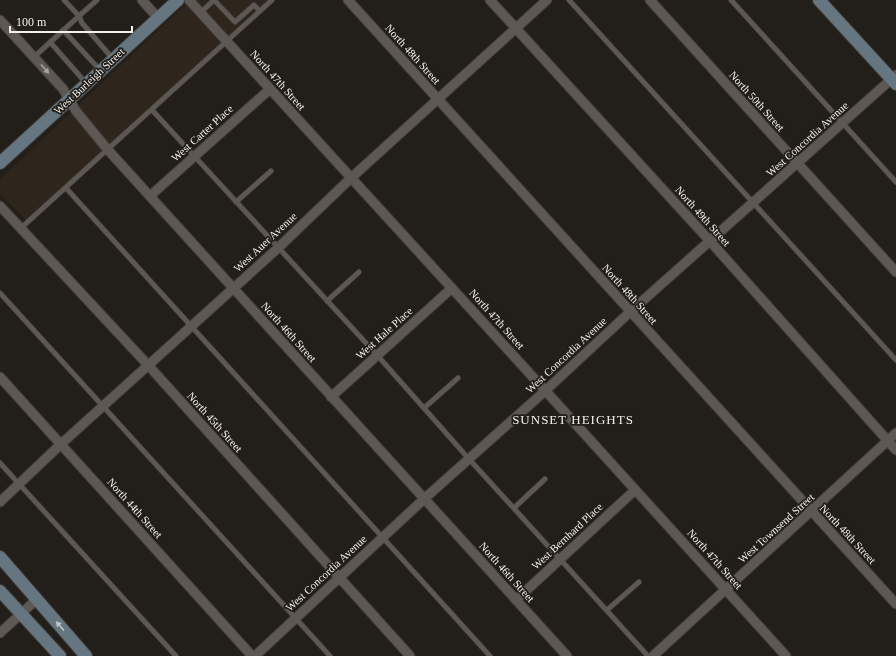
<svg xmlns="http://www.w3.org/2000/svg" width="896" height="656" font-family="Georgia,serif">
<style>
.built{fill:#2e251c}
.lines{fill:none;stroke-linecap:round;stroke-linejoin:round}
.lane-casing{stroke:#3f3b38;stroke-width:6}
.street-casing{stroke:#3f3b38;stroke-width:11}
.secondary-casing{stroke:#3f3b38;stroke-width:14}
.lane{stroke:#5d5853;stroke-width:4.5}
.street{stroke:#5d5853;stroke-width:9}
.secondary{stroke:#667681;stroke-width:12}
.oneway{fill:#a8a4a0}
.oneway2{fill:#c1c5c7}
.labels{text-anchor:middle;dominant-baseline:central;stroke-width:3.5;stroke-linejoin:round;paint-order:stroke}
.street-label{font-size:11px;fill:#f2efec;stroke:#221e1a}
.quarter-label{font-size:13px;letter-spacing:1px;fill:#f2efec;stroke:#221e1a}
</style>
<rect width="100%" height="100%" fill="#221e1a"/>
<!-- built -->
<polygon class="built" points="190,0 270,0 29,223 0,194 0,179"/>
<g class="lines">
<!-- lane casing -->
<g class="lane-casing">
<g id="lane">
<polyline points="64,0 79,16 97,0"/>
<polyline points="214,0 235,22 254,5 260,11"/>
<polyline points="569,0 896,360"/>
<polyline points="731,0 896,182"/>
<polyline points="200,13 214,0"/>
<polyline points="63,30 100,70"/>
<polyline points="50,42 86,83"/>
<polyline points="34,57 79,16 82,23 113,59"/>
<polyline points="152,110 377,355 469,459 648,656"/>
<polyline points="66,188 490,656"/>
<polyline points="236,202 271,171"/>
<polyline points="21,228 272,0"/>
<polyline points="0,293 330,656"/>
<polyline points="327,301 359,272"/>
<polyline points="424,408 458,378"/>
<polyline points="0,463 176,656"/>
<polyline points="514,508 545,479"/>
<polyline points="607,610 639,582"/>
</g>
</g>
<!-- street casing -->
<g class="street-casing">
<g id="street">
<polyline points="142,0 158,18"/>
<polyline points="189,0 552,398 786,656"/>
<polyline points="348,0 896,604"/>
<polyline points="490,0 709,240 896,450"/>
<polyline points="650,0 896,272"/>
<polyline points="0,20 63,89 76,111 108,150 567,656"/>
<polyline points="150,196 270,89"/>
<polyline points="0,206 148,365 410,656"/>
<polyline points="0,377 252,656"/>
<polyline points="331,397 452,288"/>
<polyline points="0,502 61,444 278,248 351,178 547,0"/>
<polyline points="516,600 635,490"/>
<polyline points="0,633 37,599"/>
<polyline points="255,656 424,499 545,391 630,312 896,75"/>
<polyline points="653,656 896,433"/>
</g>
</g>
<!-- secondary casing -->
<g class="secondary-casing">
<g id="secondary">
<polyline points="819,0 896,84"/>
<polyline points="0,163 178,0"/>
<polyline points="0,557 86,656"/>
<polyline points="0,591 60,656"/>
</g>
</g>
<!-- lane -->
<use href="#lane" class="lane"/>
<!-- street -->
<use href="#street" class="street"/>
<!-- secondary -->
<use href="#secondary" class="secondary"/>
</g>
<!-- one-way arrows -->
<defs><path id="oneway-solid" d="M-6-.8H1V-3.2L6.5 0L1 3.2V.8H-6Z"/></defs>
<use class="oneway" href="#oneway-solid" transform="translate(45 69) rotate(48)"/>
<use class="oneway2" href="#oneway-solid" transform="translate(60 626) rotate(-131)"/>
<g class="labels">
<!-- street labels -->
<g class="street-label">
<text transform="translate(413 54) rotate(48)">North 48th Street</text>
<text transform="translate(278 80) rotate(48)">North 47th Street</text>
<text transform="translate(89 81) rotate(-43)">West Burleigh Street</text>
<text transform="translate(757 101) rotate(48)">North 50th Street</text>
<text transform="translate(202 133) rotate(-42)">West Carter Place</text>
<text transform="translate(807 139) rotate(-42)">West Concordia Avenue</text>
<text transform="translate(703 216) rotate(48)">North 49th Street</text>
<text transform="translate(265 242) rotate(-43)">West Auer Avenue</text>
<text transform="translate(630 294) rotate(48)">North 48th Street</text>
<text transform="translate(497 319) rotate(48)">North 47th Street</text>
<text transform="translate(289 332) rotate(48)">North 46th Street</text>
<text transform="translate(384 333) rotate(-42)">West Hale Place</text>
<text transform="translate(566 355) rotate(-43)">West Concordia Avenue</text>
<text transform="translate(215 422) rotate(48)">North 45th Street</text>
<text transform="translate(135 508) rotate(48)">North 44th Street</text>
<text transform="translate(776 528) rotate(-42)">West Townsend Street</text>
<text transform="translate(848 534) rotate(47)">North 48th Street</text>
<text transform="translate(567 536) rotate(-43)">West Bernhard Place</text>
<text transform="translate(715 559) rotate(48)">North 47th Street</text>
<text transform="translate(507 572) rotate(48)">North 46th Street</text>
<text transform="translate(326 573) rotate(-43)">West Concordia Avenue</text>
</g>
<!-- quarter labels -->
<g class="quarter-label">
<text x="573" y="419">SUNSET HEIGHTS</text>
</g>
</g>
<!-- scale -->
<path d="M10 26v6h122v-6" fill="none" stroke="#f2efec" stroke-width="2"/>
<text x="16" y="26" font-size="12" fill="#f2efec" stroke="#221e1a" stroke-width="3" paint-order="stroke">100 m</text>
</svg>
